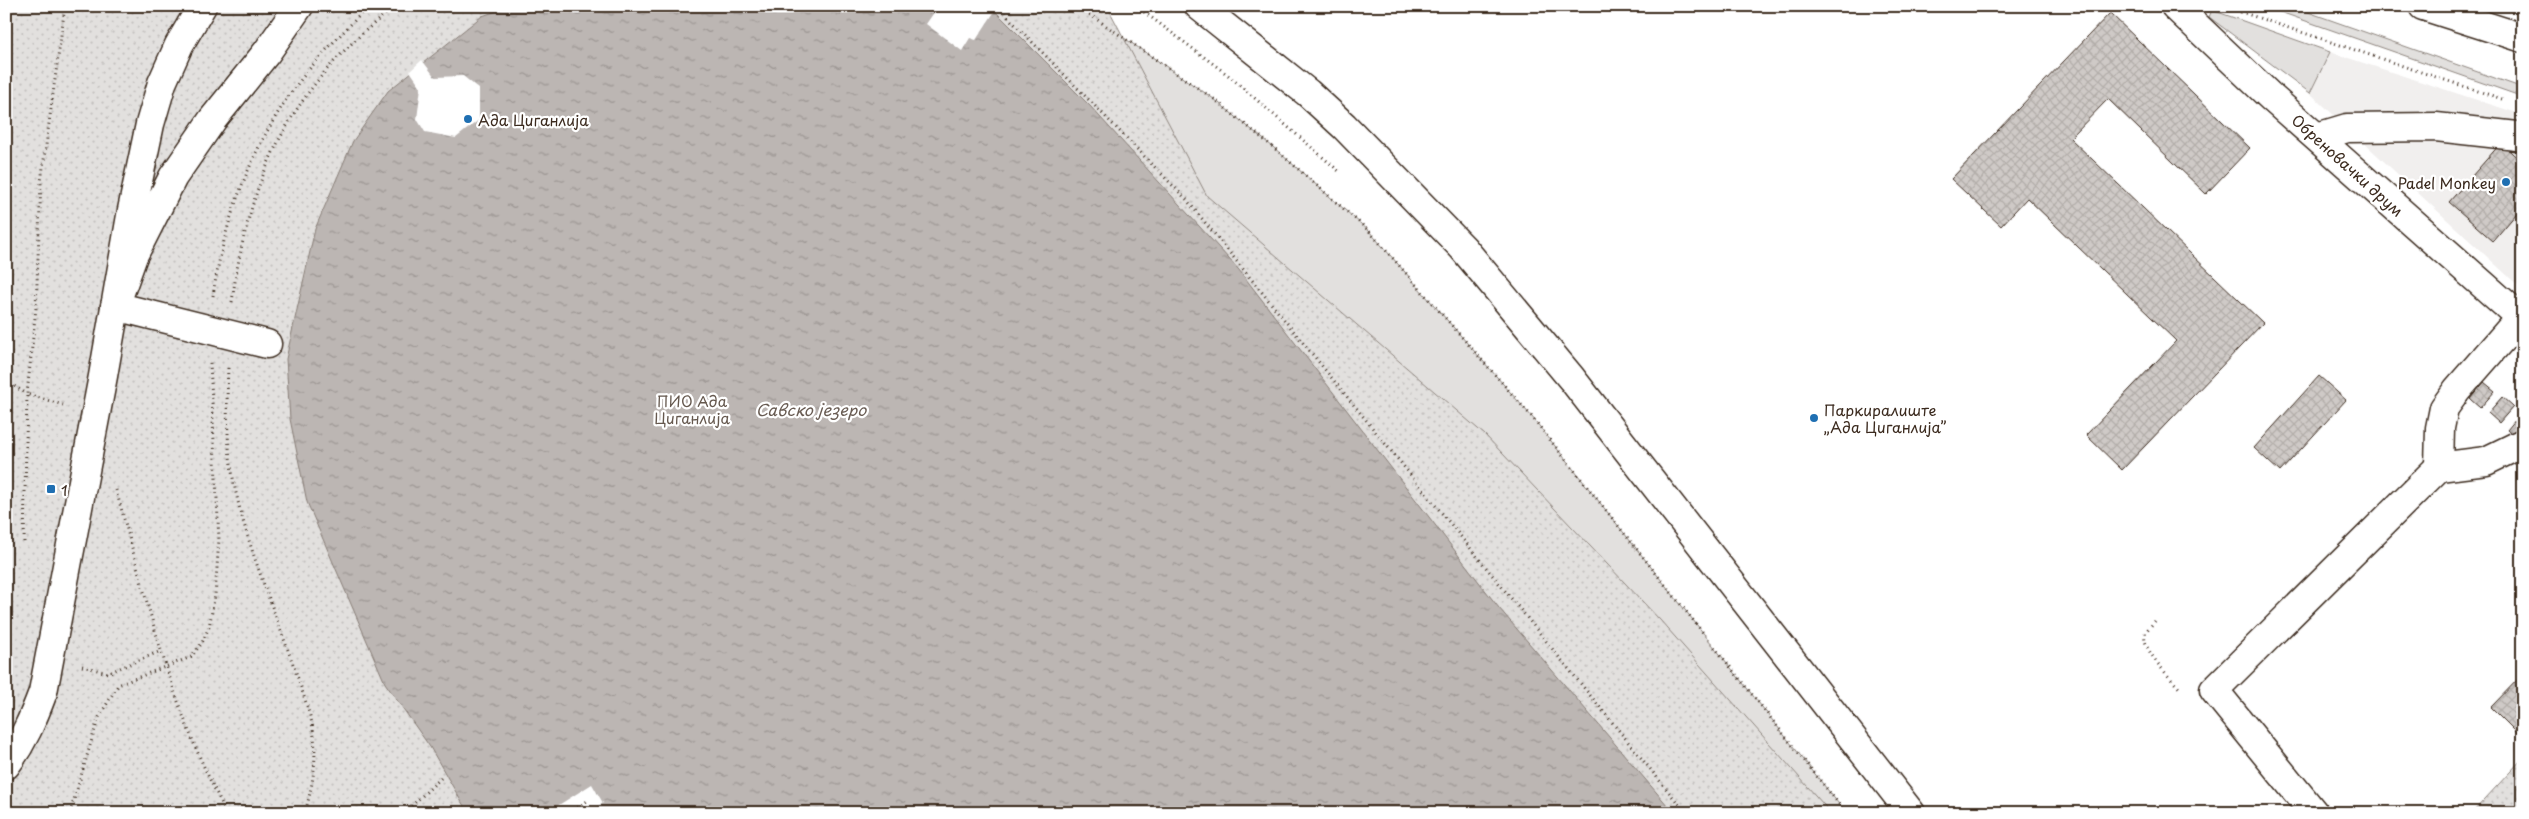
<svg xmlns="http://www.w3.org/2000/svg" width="2529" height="819" font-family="'Playpen Sans',sans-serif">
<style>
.built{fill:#f1efee}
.grass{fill:#e2e0de;stroke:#8e857e}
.park{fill:url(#park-dots);stroke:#8e857e}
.water{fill:url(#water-ripples);stroke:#887e77}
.pier{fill:#fff}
.building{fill:url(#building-cross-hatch);stroke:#3b2a1e}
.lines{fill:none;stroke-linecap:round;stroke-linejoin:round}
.minor-casing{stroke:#3b2a1e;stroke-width:31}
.major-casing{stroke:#3b2a1e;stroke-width:31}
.path{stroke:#3b2a1e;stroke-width:3;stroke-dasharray:1 4;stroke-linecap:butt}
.minor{stroke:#fff;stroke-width:28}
.major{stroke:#fff;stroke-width:28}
.poi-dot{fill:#1f6fb2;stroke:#fff;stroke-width:2}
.labels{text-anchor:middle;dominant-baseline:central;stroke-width:4.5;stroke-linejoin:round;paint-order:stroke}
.poi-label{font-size:15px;fill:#3b2a1e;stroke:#fff;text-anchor:start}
.street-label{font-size:15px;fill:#3b2a1e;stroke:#fff}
.park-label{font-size:15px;fill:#65584e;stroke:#fff}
.water-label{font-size:16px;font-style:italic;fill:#685b52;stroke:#fff}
</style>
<defs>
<pattern id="park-dots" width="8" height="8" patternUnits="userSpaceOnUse" patternTransform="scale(1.25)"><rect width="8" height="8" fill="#e2e0de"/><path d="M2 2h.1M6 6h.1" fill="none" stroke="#c3c0be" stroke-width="1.8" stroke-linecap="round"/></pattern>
<pattern id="water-ripples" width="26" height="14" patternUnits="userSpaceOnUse" patternTransform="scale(1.25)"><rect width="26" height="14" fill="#bcb6b3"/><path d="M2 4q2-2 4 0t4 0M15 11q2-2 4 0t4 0" fill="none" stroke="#9a9491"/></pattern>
<pattern id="building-cross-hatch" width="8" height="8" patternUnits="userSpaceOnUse" patternTransform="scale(1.25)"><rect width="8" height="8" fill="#cfcac7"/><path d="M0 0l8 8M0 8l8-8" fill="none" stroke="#b3aeaa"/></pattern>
</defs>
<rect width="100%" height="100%" fill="#fff"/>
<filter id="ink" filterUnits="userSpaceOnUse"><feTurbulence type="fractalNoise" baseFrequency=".02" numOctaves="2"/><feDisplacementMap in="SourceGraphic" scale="10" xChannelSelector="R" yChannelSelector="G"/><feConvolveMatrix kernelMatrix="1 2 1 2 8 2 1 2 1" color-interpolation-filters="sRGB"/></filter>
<g filter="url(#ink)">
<!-- built -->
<polygon class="built" points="2330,52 2523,115 2523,290 2310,93"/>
<!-- grass -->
<g class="grass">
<polygon points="1077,6 1214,99 1273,147 1369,231 1532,417 1846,813 1674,813 1239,270"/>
<polygon points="2263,6 2291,6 2523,88 2523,97"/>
<polygon points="2212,10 2330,52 2310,93 2209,17"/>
</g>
<!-- park -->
<g class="park">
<polygon points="6,6 1107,6 1207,196 1485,435 1660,620 1831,813 6,813"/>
<polygon points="2523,758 2523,813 2472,813"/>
</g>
<!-- water -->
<polygon class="water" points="512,6 990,6 1090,106 1239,270 1499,608 1674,813 468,813 430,747 385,683 307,502 290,419 286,359 315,229 353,141 388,91 482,16"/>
<!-- pier -->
<g class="pier">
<polygon points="931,6 990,6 995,11 976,40 970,38 962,51 926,24 935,11"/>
<polygon points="422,60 435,77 463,76 479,89 479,120 456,138 425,132 417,119 421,87 410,71"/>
<polygon points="592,784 603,803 587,813 546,813"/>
</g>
<!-- building -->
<g class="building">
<polygon points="2110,13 2250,148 2206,194 2108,99 2070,138 2263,323 2122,470 2086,435 2176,341 2027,198 2001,226 1951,179"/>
<polygon points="2501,143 2523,163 2523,206 2493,241 2449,202"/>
<polygon points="2319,376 2346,400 2280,472 2254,448"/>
<polygon points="2484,382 2495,391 2480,408 2470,399"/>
<polygon points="2502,397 2513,407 2499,423 2488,413"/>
<polygon points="2521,413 2523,431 2516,438 2507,430"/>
<polygon points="2523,674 2523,727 2517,733 2491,707"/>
</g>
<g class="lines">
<!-- minor casing -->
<g class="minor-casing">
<g id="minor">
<polyline points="1199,6 1308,93 1344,126 1463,248 1572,379 1911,813"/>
<polyline points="2175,6 2272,98 2523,320"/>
<polyline points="2317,137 2347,128 2436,127 2517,136"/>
<polyline points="267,344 115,306 133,256 173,177 213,119 267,52 299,6"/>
<polyline points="2439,467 2440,428 2444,408 2457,390 2520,318"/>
<path d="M 6,765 C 23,742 33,719 43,692 L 103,376 L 132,210 L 150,124 L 162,83 L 179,45 L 202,6"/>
<polyline points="2314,813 2214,690 2439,467 2486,461 2523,443"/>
</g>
</g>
<!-- major casing -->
<g class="major-casing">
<polyline id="major" points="2423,6 2523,38"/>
</g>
<!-- path -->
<g class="path">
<polyline points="997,6 1186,199 1686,813"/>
<polyline points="1077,6 1214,99 1273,147 1369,231 1532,417 1846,813"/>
<polyline points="1136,6 1228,75 1341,173"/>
<polyline points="2226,7 2502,99"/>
<path d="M 213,296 C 223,225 249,154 290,94 C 313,62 341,34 369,6"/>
<path d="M 232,302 C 249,175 292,84 396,6"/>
<path d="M 228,368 C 226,410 227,452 236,493 C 254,571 290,645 312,723 C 318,757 314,779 305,813"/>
<polyline points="6,381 27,394 36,308 41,182 65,6"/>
<path d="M 116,490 C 147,599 172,713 227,813"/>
<polyline points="24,542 27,394 63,405"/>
<path d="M 2155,621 C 2152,625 2146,630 2145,634 C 2141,649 2171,679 2181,690"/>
<polyline points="82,666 108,673 161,651"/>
<polyline points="70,813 98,719 118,685 191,657 202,643 209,627 215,595 219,539 210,362"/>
<polyline points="404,813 441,778"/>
<polyline points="569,813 589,800"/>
</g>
<!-- minor -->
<use href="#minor" class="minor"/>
<!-- major -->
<use href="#major" class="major"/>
</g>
</g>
<!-- markers -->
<g class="poi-dot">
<circle cx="468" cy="119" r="5"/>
<circle cx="2506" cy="182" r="5"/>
<circle cx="1814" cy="418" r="5"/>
<rect x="46" y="484" width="10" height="10" rx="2.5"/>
</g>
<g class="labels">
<!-- poi labels -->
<g class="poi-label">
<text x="478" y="119">Ада Циганлија</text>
<text x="2496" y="182" text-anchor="end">Padel Monkey</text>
<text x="1824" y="409">Паркиралиште<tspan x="1824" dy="17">„Ада Циганлија”</tspan></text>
<text x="61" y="489">1</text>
</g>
<!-- street labels -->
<g class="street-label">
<text transform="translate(2348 165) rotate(42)">Обреновачки друм</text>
</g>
<!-- park labels -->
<g class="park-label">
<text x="692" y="400">ПИО Ада<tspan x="692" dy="17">Циганлија</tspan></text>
</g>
<!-- water labels -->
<g class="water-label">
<text x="811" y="409">Савско језеро</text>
</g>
</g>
<!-- margin -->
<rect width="2529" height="819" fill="none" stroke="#fff" stroke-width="25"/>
<rect x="12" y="12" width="2504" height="794" fill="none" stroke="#3b2a1e" stroke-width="2" filter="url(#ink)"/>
</svg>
